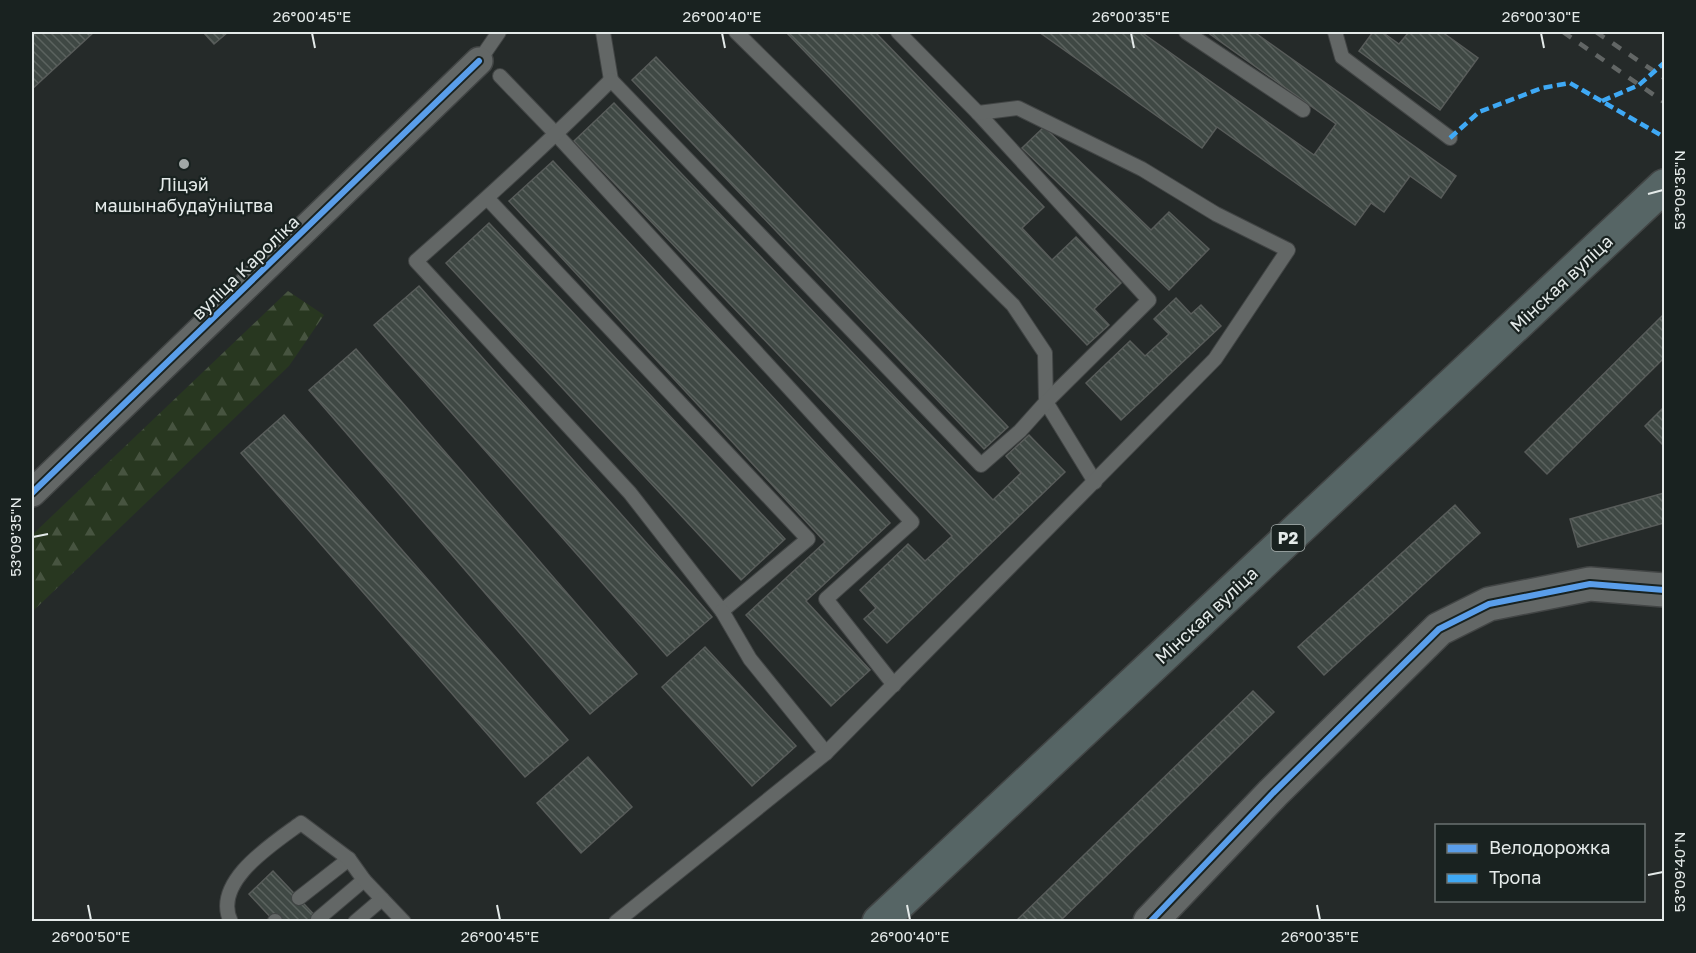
<svg xmlns="http://www.w3.org/2000/svg" width="1696" height="953" font-family="'Golos Text',sans-serif">
<style>
.forest{fill:url(#forest-firs)}
.building{fill:url(#building-back-hatch);stroke:#585c5a;stroke-width:1.5}
.lines{fill:none;stroke-linecap:round;stroke-linejoin:round}
.service-casing{stroke:#424545;stroke-width:16}
.minor-casing{stroke:#424545;stroke-width:30}
.tertiary-casing{stroke:#424545;stroke-width:36}
.primary-casing{stroke:#424545;stroke-width:36}
.service{stroke:#636766;stroke-width:14}
.minor{stroke:#636766;stroke-width:27}
.tertiary{stroke:#636766;stroke-width:33}
.primary{stroke:#566565;stroke-width:33}
.rail{stroke:#626665;stroke-width:4.5;stroke-dasharray:10 10;stroke-linecap:butt}
.quiet{stroke:#3fa9f5;stroke-width:4.5;stroke-dasharray:9 4.5;stroke-linecap:butt}
.cycleway-casing{stroke:#192220;stroke-width:10}
.cycleway{stroke:#5a9eea;stroke-width:6}
.ticks{fill:none;stroke:#e4eae9;stroke-width:2}
.poi-dot{fill:#a1a7a6;stroke:#192220;stroke-width:2}
.labels{text-anchor:middle;dominant-baseline:central;stroke-width:4.5;stroke-linejoin:round;paint-order:stroke}
.shield{fill:#192220;stroke:#a7aead;stroke-width:1.5}
.shield-label{font-size:16px;font-weight:bold;fill:#e4eae9}
.poi-label{font-size:18px;fill:#e4eae9;stroke:#192220}
.street-label{font-size:18px;fill:#e4eae9;stroke:#192220}
.neatline{fill:none;stroke:#e4eae9;stroke-width:2}
.ticks-label{font-size:15px;text-anchor:middle;fill:#e4eae9}
</style>
<defs>
<pattern id="forest-firs" width="22" height="20" patternUnits="userSpaceOnUse" patternTransform="scale(1.5)"><rect width="22" height="20" fill="#283720"/><path d="M5 1l3.5 6h-7zM16 11l3.5 6h-7z" fill="#475440"/></pattern>
<pattern id="building-back-hatch" width="6" height="6" patternUnits="userSpaceOnUse" patternTransform="scale(1.5)"><rect width="6" height="6" fill="#3f4844"/><path d="M-1 5l2 2M0 0l6 6M5-1l2 2" fill="none" stroke="#5b635f"/></pattern>
</defs>
<rect width="100%" height="100%" fill="#252a29"/>
<!-- forest -->
<polygon class="forest" points="288,291 324,315 289,366 32,612 32,535"/>
<!-- building -->
<g class="building">
<polygon points="32,32 94,32 32,89"/>
<polygon points="203,32 228,32 214,44"/>
<polygon points="786,32 875,32 1044,207 1022,228 1052,260 1076,237 1121,283 1094,309 1109,325 1087,345"/>
<polygon points="1039,32 1141,32 1314,155 1336,124 1207,32 1254,32 1456,176 1441,198 1410,176 1384,212 1371,203 1355,225 1217,127 1202,148"/>
<polygon points="1373,32 1382,32 1399,44 1409,32 1442,32 1478,58 1440,110 1359,51"/>
<polygon points="656,57 1008,427 984,449 632,80"/>
<polygon points="614,103 993,500 1021,473 1006,456 1029,435 1065,472 887,643 864,619 876,608 860,590 908,544 925,561 952,536 574,141"/>
<polygon points="1044,127 1151,230 1169,212 1209,249 1169,290 1022,148"/>
<polygon points="553,161 890,523 806,601 870,670 831,706 746,615 825,542 509,201"/>
<polygon points="489,223 785,539 741,580 446,263"/>
<polygon points="419,286 712,617 667,656 374,325"/>
<polygon points="1176,298 1191,314 1201,305 1221,326 1121,420 1086,383 1130,341 1145,356 1169,334 1154,319"/>
<polygon points="1664,314 1664,358 1547,474 1525,452"/>
<polygon points="356,349 637,674 590,714 309,390"/>
<polygon points="1664,407 1664,446 1645,426"/>
<polygon points="284,415 568,740 525,777 241,453"/>
<polygon points="1664,493 1664,523 1578,547 1570,519"/>
<polygon points="1455,505 1480,533 1324,675 1298,647"/>
<polygon points="705,647 796,746 752,786 662,687"/>
<polygon points="1253,691 1274,712 1059,922 1015,922"/>
<polygon points="588,757 632,807 581,853 537,803"/>
<polygon points="273,871 321,922 275,922 249,894"/>
</g>
<g class="lines">
<!-- service casing -->
<g class="service-casing">
<g id="service">
<polyline points="603,32 611,80"/>
<polyline points="736,32 1013,305 1045,353 1046,402 1095,482"/>
<polyline points="1186,32 1303,110"/>
<polyline points="1335,32 1342,57 1450,138"/>
<polyline points="479,61 499,32"/>
<polyline points="500,76 556,134 912,522 826,599 894,685"/>
<path d="M 487,198 L 808,539 L 722,611 L 630,493 L 416,261 C 483,202 548,143 611,80 L 981,465 L 1020,431 L 1046,402 L 1149,300 L 978,113"/>
<polyline points="722,611 750,659 826,753"/>
<polyline points="299,898 349,859"/>
<polyline points="318,919 364,880"/>
<path d="M 231,922 C 211,882 274,843 301,823 L 349,859 L 364,880 L 404,922"/>
<polyline points="275,922 275,921"/>
<polyline points="355,922 382,899"/>
<polyline points="616,922 826,753 1215,359 1288,250 1216,214 1142,169 1018,108 978,113 898,32"/>
</g>
</g>
<!-- minor casing -->
<g class="minor-casing">
<polyline id="minor" points="32,493 479,61"/>
</g>
<!-- tertiary casing -->
<g class="tertiary-casing">
<polyline id="tertiary" points="1150,922 1273,793 1439,629 1489,604 1590,584 1664,590"/>
</g>
<!-- primary casing -->
<g class="primary-casing">
<polyline id="primary" points="879,922 1664,186"/>
</g>
<!-- service -->
<use href="#service" class="service"/>
<!-- minor -->
<use href="#minor" class="minor"/>
<!-- tertiary -->
<use href="#tertiary" class="tertiary"/>
<!-- primary -->
<use href="#primary" class="primary"/>
<!-- rail -->
<g class="rail">
<polyline points="1563,32 1664,102"/>
<polyline points="1596,32 1664,78"/>
</g>
<!-- quiet -->
<g class="quiet">
<polyline points="1602,101 1639,85 1664,63"/>
<polyline points="1450,138 1479,112 1542,88 1570,83 1664,137"/>
</g>
<!-- cycleway casing -->
<g class="cycleway-casing">
<g id="cycleway">
<polyline points="32,493 479,61"/>
<polyline points="1150,922 1273,793 1439,629 1489,604 1590,584 1664,590"/>
</g>
</g>
<!-- cycleway -->
<use href="#cycleway" class="cycleway"/>
</g>
<!-- ticks -->
<path class="ticks" d="M 312,33 L 315,48M 722,33 L 725,48M 1131,33 L 1134,48M 1541,33 L 1544,48M 1648,194 L 1663,190M 33,537 L 48,534M 1648,875 L 1663,872M 88,905 L 91,920M 497,905 L 500,920M 907,905 L 910,920M 1317,905 L 1320,920"/>
<!-- markers -->
<circle class="poi-dot" cx="184" cy="164" r="6"/>
<g class="labels">
<!-- shield labels -->
<rect class="shield" x="1271.5" y="525" width="33" height="26" rx="4.5"/>
<g class="shield-label">
<text x="1288" y="538">Р2</text>
</g>
<!-- poi labels -->
<g class="poi-label">
<text x="184" y="184">Ліцэй<tspan x="184" dy="21">машынабудаўніцтва</tspan></text>
</g>
<!-- street labels -->
<g class="street-label">
<text transform="translate(245 267) rotate(-44)">вуліца Кароліка</text>
<text transform="translate(1561 283) rotate(-43)">Мінская вуліца</text>
<text transform="translate(1206 615) rotate(-43)">Мінская вуліца</text>
</g>
</g>
<!-- border -->
<rect width="1696" height="953" fill="none" stroke="#192220" stroke-width="66"/>
<!-- legend -->
<rect x="1435" y="824" width="210" height="78" fill="#192220" stroke="#6a7270" stroke-width="1.5"/>
<rect x="1447" y="844" width="30" height="9" fill="#5a9eea" stroke="#6a7270" stroke-width="1.5"/>
<text x="1489" y="854" font-size="18" fill="#e4eae9">Велодорожка</text>
<rect x="1447" y="874" width="30" height="9" fill="#3fa9f5" stroke="#6a7270" stroke-width="1.5"/>
<text x="1489" y="884" font-size="18" fill="#e4eae9">Тропа</text>
<rect x="33" y="33" width="1630" height="887" class="neatline"/>
<g class="ticks-label">
<text x="312" y="22">26°00'45"E</text>
<text x="722" y="22">26°00'40"E</text>
<text x="1131" y="22">26°00'35"E</text>
<text x="1541" y="22">26°00'30"E</text>
<text transform="translate(1680 190) rotate(-90)" y="5">53°09'35"N</text>
<text transform="translate(16 537) rotate(-90)" y="5">53°09'35"N</text>
<text transform="translate(1680 872) rotate(-90)" y="5">53°09'40"N</text>
<text x="91" y="942">26°00'50"E</text>
<text x="500" y="942">26°00'45"E</text>
<text x="910" y="942">26°00'40"E</text>
<text x="1320" y="942">26°00'35"E</text>
</g>
</svg>
